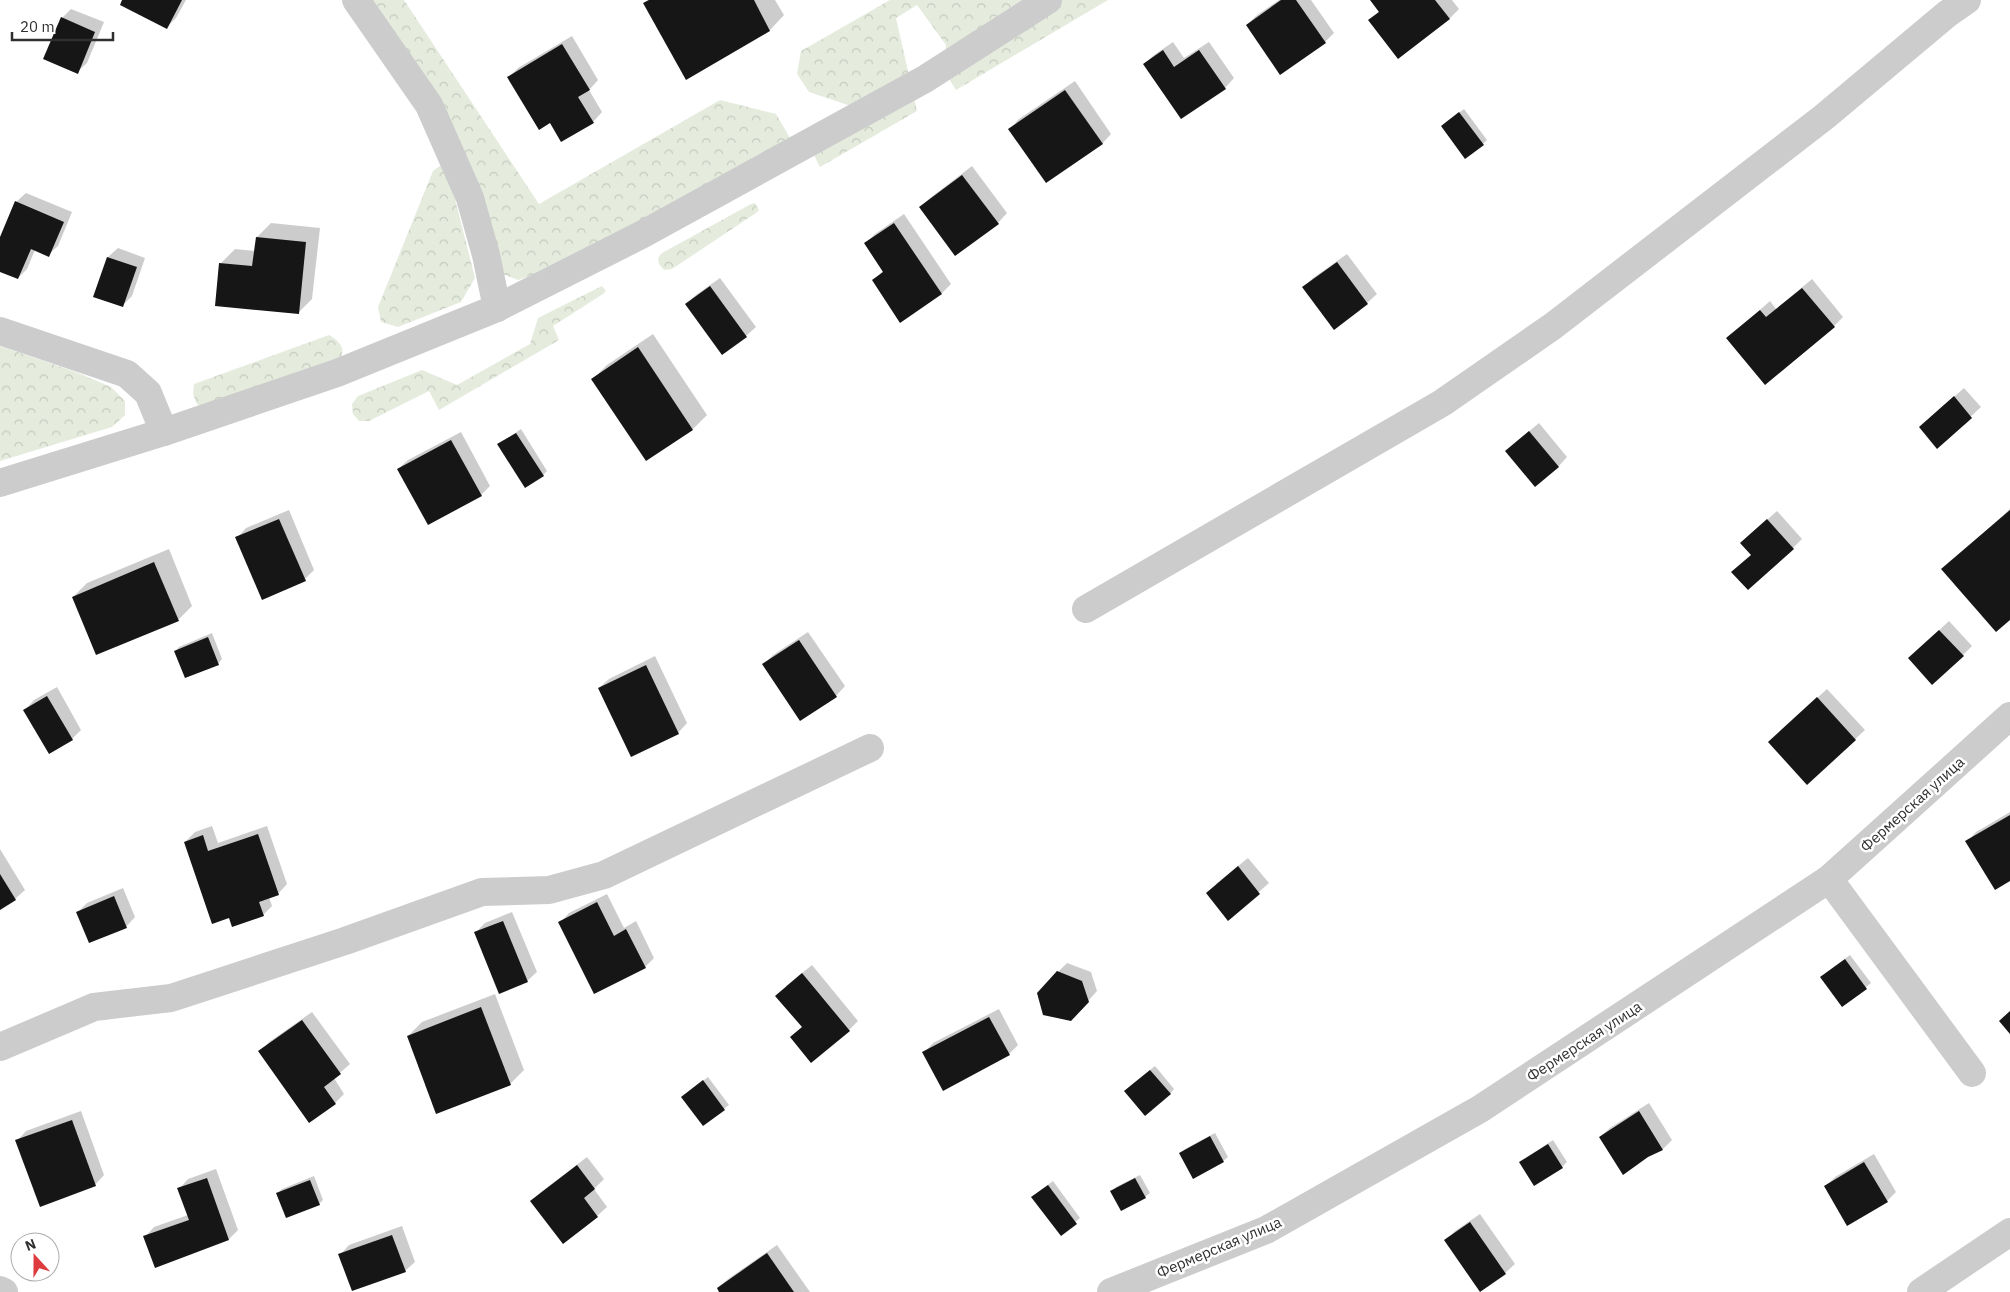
<svg xmlns="http://www.w3.org/2000/svg" width="2010" height="1292" font-family="'IBM Plex Sans',sans-serif">
<style>
.forest{fill:url(#forest-crowns)}
.shadow{fill:#0003}
.building{fill:#161616}
.lines{fill:none;stroke-linecap:round;stroke-linejoin:round}
.minor{stroke:#ccc;stroke-width:28}
.labels{text-anchor:middle;dominant-baseline:central;stroke-width:5;stroke-linejoin:round;paint-order:stroke}
.street-label{font-size:15px;fill:#2f2f2f;stroke:#fff}
</style>
<defs>
<pattern id="forest-crowns" width="20" height="18" patternUnits="userSpaceOnUse" patternTransform="scale(1.25)"><rect width="20" height="18" fill="#e5ecde"/><path d="M2 6a3 3 0 1 1 6 0M12 15a3 3 0 1 1 6 0" fill="none" stroke="#c5cbbf"/></pattern>
</defs>
<rect width="100%" height="100%" fill="#fff"/>
<!-- forest -->
<g class="forest">
<polygon points="370,0 404,0 539,204 720,100 776,114 790,138 632,225 538,273 518,280 500,273"/>
<polygon points="890,0 1108,0 956,90 944,71 946,45 917,5 896,18 917,111 820,167 814,155 848,125 848,105 809,92 797,74 801,51"/>
<polygon points="441,165 448,171 475,278 461,302 398,327 381,322 378,307 433,171"/>
<polygon points="755,203 759,210 756,213 672,269 664,270 659,264 658,258 662,253 751,204"/>
<polygon points="602,286 606,291 603,294 553,326 559,340 439,410 429,391 369,421 359,421 353,414 352,404 358,396 422,370 457,385 530,344 538,318"/>
<path d="M 329,335 C 341,342 347,350 338,362 L 205,408 L 197,404 L 193,394 L 194,384 Z"/>
<polygon points="0,346 76,372 111,387 125,401 125,415 112,427 0,461"/>
</g>
<!-- shadow -->
<g class="shadow">
<polygon points="124,0 186,0 176,18 167,27"/>
<polygon points="648,0 775,0 784,15 770,30 687,78 645,3"/>
<polygon points="1279,0 1311,0 1334,33 1325,42 1247,25 1256,16"/>
<polygon points="1371,0 1452,0 1459,9 1449,19 1370,20 1379,11"/>
<polygon points="71,9 104,22 87,63 77,72 62,18"/>
<polygon points="572,36 598,80 589,90 602,112 593,122 550,121 509,77 518,68"/>
<polygon points="1173,42 1184,58 1209,42 1234,78 1225,88 1181,118 1144,64 1154,55"/>
<polygon points="1075,81 1111,134 1102,144 1010,129 1019,119"/>
<polygon points="1464,109 1487,140 1483,144 1447,122"/>
<polygon points="972,166 1007,213 998,223 921,207 930,198"/>
<polygon points="26,193 72,212 58,246 48,255 35,250 27,269 18,278 0,271 0,240 16,202"/>
<polygon points="904,214 951,284 942,293 901,321 874,280 884,270 865,244 875,234"/>
<polygon points="271,223 320,228 312,299 298,313 221,263 235,249 255,251 257,237"/>
<polygon points="118,248 145,258 132,296 122,306 95,296 108,257"/>
<polygon points="1347,254 1377,294 1367,303 1304,288 1313,278"/>
<polygon points="720,278 756,327 746,336 722,354 686,304 696,295"/>
<polygon points="1812,279 1843,317 1834,326 1728,338 1770,301 1776,309"/>
<polygon points="653,334 707,415 693,429 646,459 593,379 607,365"/>
<polygon points="1964,388 1981,407 1938,447 1930,418"/>
<polygon points="1539,423 1567,457 1558,467 1516,442"/>
<polygon points="521,429 547,471 543,475 499,444"/>
<polygon points="461,432 490,486 481,495 398,469 408,460"/>
<polygon points="2010,509 2010,619 1943,569"/>
<polygon points="289,510 314,570 305,579 237,538 246,528"/>
<polygon points="1777,511 1802,539 1793,548 1752,554 1751,534"/>
<polygon points="169,549 192,606 178,620 73,597 87,583"/>
<polygon points="1949,621 1972,646 1963,655 1919,649"/>
<polygon points="808,632 845,686 836,696 764,664 773,655"/>
<polygon points="212,633 222,659 218,664 175,652 179,647"/>
<polygon points="655,656 687,723 678,733 599,688 609,679"/>
<polygon points="57,687 81,730 72,739 25,710 34,700"/>
<polygon points="1827,689 1865,730 1807,784 1779,733"/>
<polygon points="2010,812 2010,880 1967,842 1976,832"/>
<polygon points="212,826 218,843 267,826 287,884 278,894 269,897 272,906 263,915 230,916 185,842 195,832"/>
<polygon points="0,849 25,890 15,899 0,909"/>
<polygon points="1248,858 1269,883 1228,919 1216,884"/>
<polygon points="123,888 135,917 126,927 78,912 87,903"/>
<polygon points="607,894 624,928 636,921 654,958 645,967 560,923 569,913"/>
<polygon points="512,912 537,972 527,981 476,932 485,923"/>
<polygon points="1850,955 1871,983 1843,1006 1826,973"/>
<polygon points="1067,963 1091,972 1097,991 1080,1010 1058,972"/>
<polygon points="812,965 858,1021 849,1030 803,1027 786,986"/>
<polygon points="495,994 524,1070 510,1084 408,1036 422,1022"/>
<polygon points="999,1009 1018,1045 1009,1054 924,1053 933,1043"/>
<polygon points="312,1012 350,1064 334,1078 344,1094 335,1103 260,1052 269,1042"/>
<polygon points="1155,1066 1174,1089 1170,1094 1130,1086"/>
<polygon points="708,1077 729,1105 703,1125 682,1097"/>
<polygon points="1649,1103 1672,1140 1663,1149 1648,1156 1600,1137 1610,1128"/>
<polygon points="81,1111 104,1175 95,1185 17,1141 26,1131"/>
<polygon points="1215,1133 1228,1157 1223,1161 1181,1153 1185,1149"/>
<polygon points="1553,1140 1567,1162 1562,1167 1520,1162"/>
<polygon points="1874,1154 1896,1192 1887,1201 1826,1186 1835,1177"/>
<polygon points="587,1157 604,1179 594,1189 607,1207 597,1216 531,1201 541,1192"/>
<polygon points="216,1169 238,1230 229,1239 155,1266 145,1237 154,1227 188,1215 179,1189 188,1179"/>
<polygon points="1140,1175 1150,1193 1145,1197 1112,1192 1116,1187"/>
<polygon points="314,1176 323,1200 319,1204 278,1193 282,1189"/>
<polygon points="1053,1181 1080,1218 1061,1234 1037,1193"/>
<polygon points="1480,1214 1515,1264 1505,1273 1446,1240 1455,1231"/>
<polygon points="402,1226 415,1262 405,1271 340,1255 349,1245"/>
<polygon points="777,1245 810,1292 721,1292 718,1288 728,1279"/>
</g>
<!-- building -->
<g class="building">
<polygon points="122,0 182,0 167,29 120,5"/>
<polygon points="649,0 754,0 770,31 686,80 643,3"/>
<polygon points="1281,0 1296,0 1326,43 1280,75 1246,25"/>
<polygon points="1370,0 1435,0 1450,19 1398,59 1368,20 1379,12"/>
<polygon points="61,17 95,32 78,74 43,59"/>
<polygon points="562,44 590,90 578,97 594,123 561,142 550,123 539,130 507,77"/>
<polygon points="1163,50 1174,67 1199,50 1226,89 1181,119 1143,64"/>
<polygon points="1065,90 1103,144 1046,183 1008,129"/>
<polygon points="1459,112 1484,145 1465,159 1441,126"/>
<polygon points="962,175 999,224 955,256 919,207"/>
<polygon points="15,201 64,222 49,257 31,249 18,279 0,272 0,237"/>
<polygon points="894,223 942,294 900,323 872,280 883,272 864,243"/>
<polygon points="256,237 306,242 299,314 215,306 219,263 252,266"/>
<polygon points="107,257 137,267 123,307 93,297"/>
<polygon points="1337,262 1368,304 1334,330 1302,287"/>
<polygon points="710,286 747,337 722,355 685,304"/>
<polygon points="1802,288 1835,327 1765,385 1726,338 1760,310 1766,317"/>
<polygon points="638,347 693,430 646,461 591,379"/>
<polygon points="1954,396 1972,418 1937,449 1919,427"/>
<polygon points="1529,431 1559,467 1535,487 1505,451"/>
<polygon points="516,433 544,476 525,488 497,444"/>
<polygon points="451,440 482,496 428,525 397,469"/>
<polygon points="2010,510 2010,620 1996,632 1941,569"/>
<polygon points="279,519 306,581 262,600 235,537"/>
<polygon points="1767,519 1794,549 1748,590 1731,572 1751,555 1740,543"/>
<polygon points="154,562 179,621 96,655 72,597"/>
<polygon points="1939,630 1964,656 1932,685 1908,658"/>
<polygon points="208,637 219,665 185,678 174,651"/>
<polygon points="799,640 837,697 800,721 762,664"/>
<polygon points="646,665 679,734 631,757 598,688"/>
<polygon points="47,696 73,740 49,754 23,710"/>
<polygon points="1817,697 1856,740 1807,785 1768,742"/>
<polygon points="2010,815 2010,881 1995,890 1965,841"/>
<polygon points="258,834 279,895 259,902 264,916 232,927 229,918 212,924 184,842 203,835 208,851"/>
<polygon points="1238,866 1260,894 1228,921 1206,893"/>
<polygon points="0,874 16,900 0,910"/>
<polygon points="114,896 127,928 89,943 76,912"/>
<polygon points="597,902 614,936 626,929 646,968 594,994 558,922"/>
<polygon points="503,921 528,982 499,994 474,932"/>
<polygon points="1845,959 1867,989 1842,1007 1820,977"/>
<polygon points="1057,971 1082,981 1089,1002 1071,1021 1043,1015 1037,993"/>
<polygon points="802,973 850,1031 811,1063 790,1037 802,1027 775,996"/>
<polygon points="481,1007 511,1085 436,1114 407,1036"/>
<polygon points="2010,1011 2010,1034 1999,1021"/>
<polygon points="989,1017 1010,1055 943,1091 922,1052"/>
<polygon points="302,1020 341,1074 324,1087 336,1104 309,1123 258,1051"/>
<polygon points="1150,1070 1171,1094 1145,1116 1124,1091"/>
<polygon points="703,1080 725,1110 703,1126 681,1097"/>
<polygon points="1639,1111 1663,1150 1648,1157 1623,1175 1599,1137"/>
<polygon points="72,1120 96,1186 40,1207 15,1140"/>
<polygon points="1210,1136 1224,1162 1193,1179 1179,1153"/>
<polygon points="1548,1144 1563,1168 1534,1186 1519,1162"/>
<polygon points="1864,1162 1888,1202 1847,1226 1824,1186"/>
<polygon points="577,1165 595,1189 584,1198 598,1217 563,1244 530,1201"/>
<polygon points="207,1178 229,1240 155,1268 143,1236 189,1220 177,1188"/>
<polygon points="1135,1178 1146,1198 1121,1211 1110,1191"/>
<polygon points="310,1180 320,1205 286,1218 276,1193"/>
<polygon points="1048,1185 1077,1224 1061,1236 1031,1197"/>
<polygon points="1470,1222 1506,1274 1480,1292 1444,1240"/>
<polygon points="392,1235 406,1272 352,1291 338,1254"/>
<polygon points="767,1253 794,1292 719,1292 717,1288"/>
</g>
<g class="lines">
<!-- minor -->
<g class="minor">
<polyline points="356,0 429,105 470,198 486,255 497,308"/>
<polyline points="0,331 127,374 148,393 164,432"/>
<polyline points="0,483 164,432 337,373 497,308 643,234 925,79 1048,0"/>
<polyline points="1086,609 1442,403 1553,326 1824,117 1947,14 1967,0"/>
<polyline points="1829,879 1972,1073"/>
<polyline points="0,1047 94,1007 171,998 345,941 482,892 549,890 604,875 870,748"/>
<polyline points="0,1290 4,1292"/>
<polyline points="1111,1292 1266,1230 1480,1109 1829,879 2010,716"/>
<polyline points="1921,1292 2010,1232"/>
</g>
</g>
<g class="labels">
<!-- street labels -->
<g class="street-label">
<text transform="translate(1912 804) rotate(-42)">Фермерская улица</text>
<text transform="translate(1584 1041) rotate(-33)">Фермерская улица</text>
<text transform="translate(1219 1247) rotate(-23)">Фермерская улица</text>
</g>
</g>
<!-- north arrow -->
<g transform="translate(35 1257) rotate(339)"><circle r="24" fill="#ffffff" stroke="#acacac"/>
<path d="M0-4L9 19L0 12L-9 19Z" fill="#dd3b3e"/>
<text y="-8" font-size="14" font-weight="bold" text-anchor="middle" fill="#2f2f2f">N</text>
</g>
<!-- scale -->
<path d="M12 32v8h101v-8" fill="none" stroke="#2f2f2f" stroke-width="2.5"/>
<text x="20" y="32" font-size="15" fill="#2f2f2f" stroke="#ffffff" stroke-width="4" paint-order="stroke">20 m</text>
</svg>
